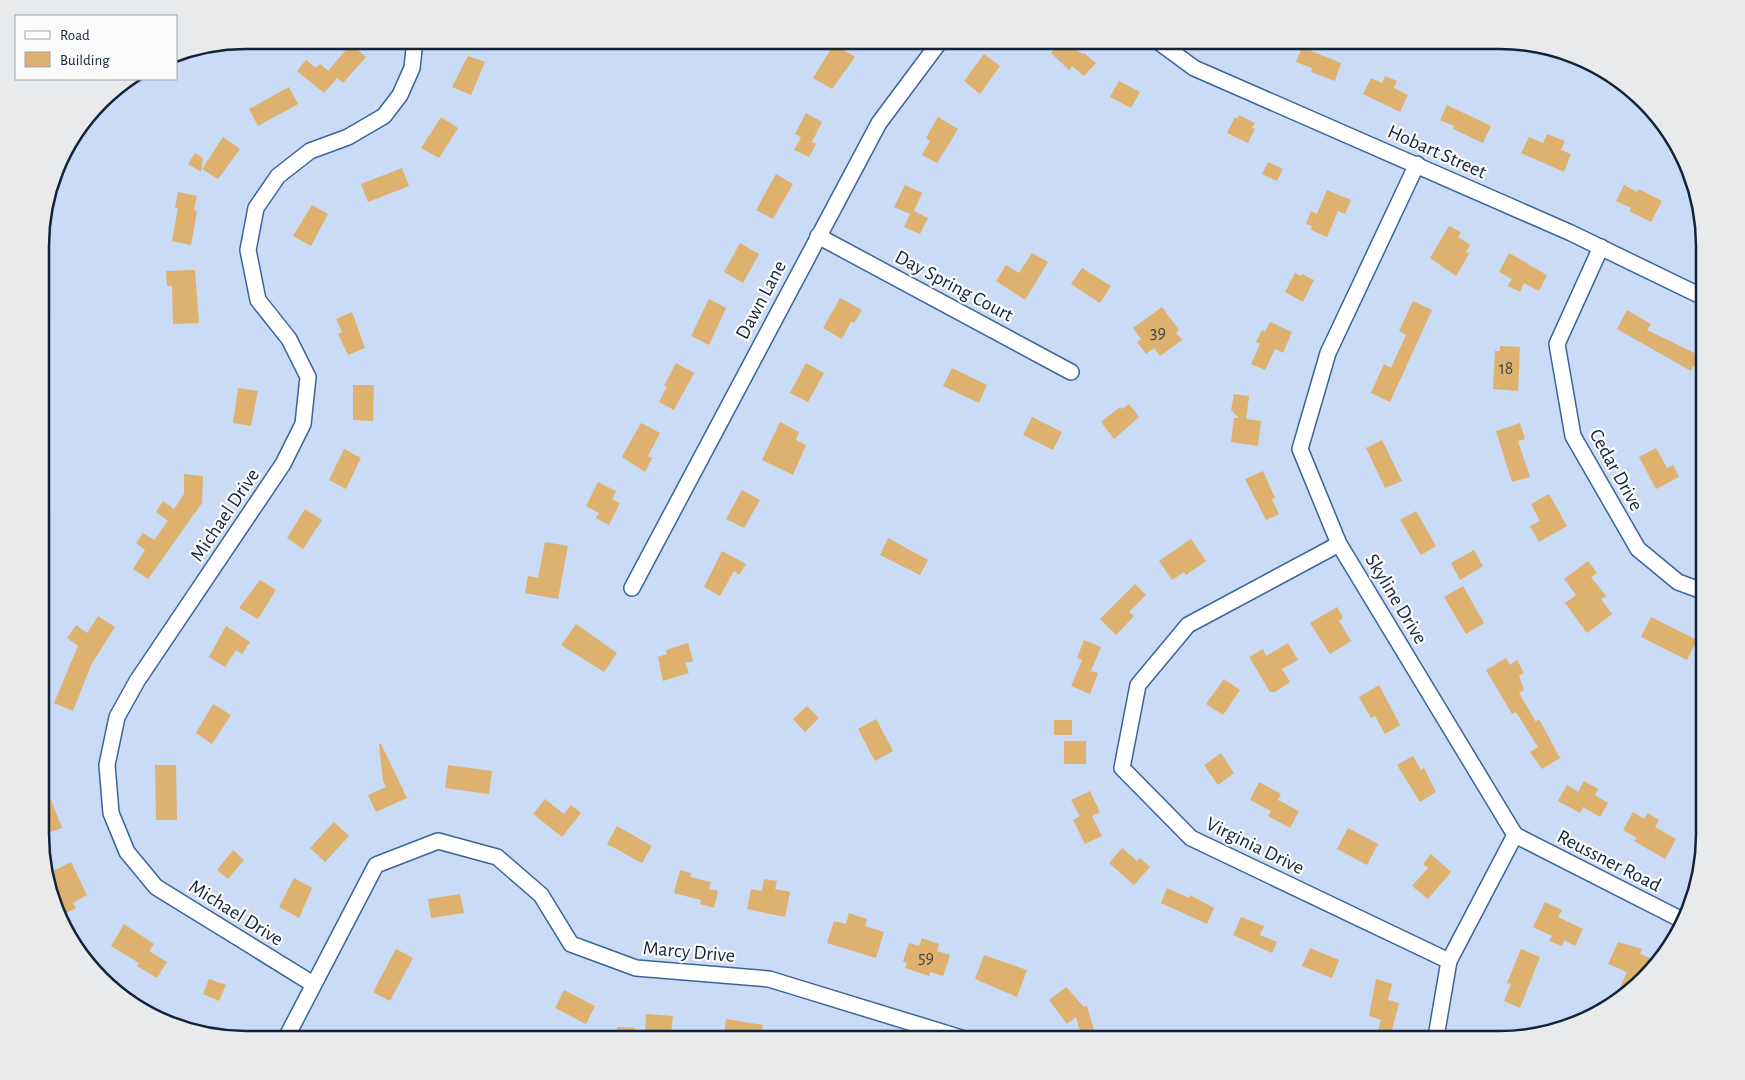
<svg xmlns="http://www.w3.org/2000/svg" width="1745" height="1080" font-family="'Alegreya Sans',sans-serif">
<style>
.building{fill:#deb16e}
.lines{fill:none;stroke-linecap:round;stroke-linejoin:round}
.minor-casing{stroke:#3c649b;stroke-width:18}
.minor{stroke:#fff;stroke-width:15}
.labels{text-anchor:middle;dominant-baseline:central;stroke-width:4.5;stroke-linejoin:round;paint-order:stroke}
.number-label{font-size:18px;fill:#454647}
.street-label{font-size:20px;fill:#12233a;stroke:#fbfbfb}
.rim{fill:none;stroke:#12233a;stroke-width:2.5}
</style>
<rect width="100%" height="100%" fill="#c9dbf5"/>
<!-- building -->
<g class="building">
<polygon points="1063,40 1066,40 1082,54 1084,53 1096,63 1084,76 1072,66 1069,70 1051,53"/>
<polygon points="351,44 366,57 343,83 328,71"/>
<polygon points="834,44 855,57 832,89 813,78"/>
<polygon points="1302,47 1341,63 1335,81 1311,72 1312,68 1296,62"/>
<polygon points="984,54 1000,66 980,94 964,81"/>
<polygon points="468,56 485,62 471,95 452,87"/>
<polygon points="306,60 316,68 320,64 337,78 324,93 297,71"/>
<polygon points="1385,76 1397,81 1394,88 1408,95 1400,112 1363,94 1371,78 1382,83"/>
<polygon points="1119,81 1140,92 1131,108 1110,97"/>
<polygon points="289,87 298,104 258,126 249,109"/>
<polygon points="1447,105 1491,126 1483,143 1453,129 1454,126 1440,120"/>
<polygon points="806,113 822,122 812,142 816,144 809,157 794,150 801,137 795,134"/>
<polygon points="1239,115 1255,123 1252,128 1255,129 1248,143 1227,133 1235,117 1237,119"/>
<polygon points="441,117 458,128 439,158 421,148"/>
<polygon points="938,117 958,129 937,163 922,155 930,141 926,138"/>
<polygon points="1547,134 1565,141 1561,150 1571,154 1564,172 1521,153 1529,137 1543,143"/>
<polygon points="223,137 240,149 218,179 202,169"/>
<polygon points="195,153 203,158 201,172 188,164"/>
<polygon points="1268,162 1283,169 1277,181 1262,174"/>
<polygon points="402,168 409,186 368,202 361,184"/>
<polygon points="776,174 793,184 773,219 756,210"/>
<polygon points="905,185 922,193 914,211 928,218 920,234 904,227 910,214 894,207"/>
<polygon points="1624,185 1637,192 1639,189 1662,201 1651,222 1629,211 1631,208 1616,201"/>
<polygon points="1327,190 1351,200 1345,214 1338,211 1327,237 1311,230 1312,226 1306,224 1311,211 1317,214"/>
<polygon points="178,192 197,196 194,210 197,211 191,245 172,241 178,208 175,208"/>
<polygon points="312,205 328,214 311,246 293,236"/>
<polygon points="1449,226 1461,232 1458,237 1470,245 1466,252 1469,254 1456,276 1430,258"/>
<polygon points="740,243 759,254 743,283 724,272"/>
<polygon points="1032,253 1048,262 1025,300 996,281 1006,265 1019,273"/>
<polygon points="1509,253 1547,275 1539,291 1524,283 1520,292 1508,286 1512,279 1499,272"/>
<polygon points="1082,268 1111,286 1100,303 1071,284"/>
<polygon points="195,270 199,323 173,324 172,286 167,286 166,271"/>
<polygon points="1295,273 1301,276 1302,274 1314,280 1303,302 1285,292"/>
<polygon points="840,298 862,310 854,323 851,322 842,339 823,328"/>
<polygon points="709,299 726,308 709,345 691,336"/>
<polygon points="1413,301 1432,310 1390,402 1371,393 1384,364 1391,368 1406,335 1399,331"/>
<polygon points="1162,307 1179,330 1176,333 1182,340 1160,356 1154,348 1146,354 1137,342 1141,339 1133,328"/>
<polygon points="1627,310 1651,324 1647,330 1705,358 1705,372 1693,366 1691,371 1617,329"/>
<polygon points="352,312 365,348 348,355 338,334 342,332 336,319"/>
<polygon points="1270,322 1292,332 1283,353 1275,349 1265,370 1251,364 1260,344 1256,342 1262,330 1265,332"/>
<polygon points="1500,346 1520,347 1518,391 1493,389 1495,351 1500,351"/>
<polygon points="676,363 694,373 674,410 659,402 667,387 664,386"/>
<polygon points="806,363 824,373 808,402 790,393"/>
<polygon points="952,368 987,385 979,403 943,386"/>
<polygon points="353,385 374,385 373,421 353,420"/>
<polygon points="238,388 258,391 251,426 233,423"/>
<polygon points="1234,394 1249,396 1246,419 1261,421 1258,446 1231,442 1234,418 1239,418 1231,410"/>
<polygon points="1129,404 1139,417 1114,439 1101,422 1120,407 1122,409"/>
<polygon points="1032,417 1062,432 1053,450 1023,435"/>
<polygon points="780,422 799,432 796,440 806,445 793,475 762,460"/>
<polygon points="641,423 660,433 648,456 652,458 645,472 622,457"/>
<polygon points="1520,423 1525,439 1518,441 1530,477 1512,482 1496,431"/>
<polygon points="1382,440 1402,481 1385,488 1366,448"/>
<polygon points="1656,448 1667,468 1673,465 1679,477 1656,489 1639,457"/>
<polygon points="344,449 361,458 346,489 329,480"/>
<polygon points="1263,471 1275,498 1272,499 1279,514 1266,520 1245,479"/>
<polygon points="184,474 203,476 202,503 148,579 133,569 145,550 136,543 143,533 154,540 168,521 156,512 163,501 174,509 184,494"/>
<polygon points="598,482 616,491 612,499 620,503 609,525 596,518 599,513 586,506"/>
<polygon points="742,490 760,500 744,528 726,519"/>
<polygon points="1549,494 1567,526 1539,542 1530,526 1540,521 1531,504"/>
<polygon points="305,509 322,520 303,549 287,538"/>
<polygon points="1416,511 1436,546 1421,555 1400,520"/>
<polygon points="888,538 928,560 920,575 880,555"/>
<polygon points="1191,539 1206,561 1186,575 1184,572 1172,580 1159,561"/>
<polygon points="545,542 568,546 558,599 525,593 528,576 538,578"/>
<polygon points="1474,550 1483,566 1460,580 1451,563"/>
<polygon points="722,551 746,564 739,575 734,571 720,596 704,587"/>
<polygon points="1588,561 1597,573 1591,577 1606,596 1601,599 1612,614 1587,633 1565,603 1576,595 1564,579"/>
<polygon points="260,580 276,590 258,619 239,608"/>
<polygon points="1135,584 1146,595 1129,612 1134,616 1116,635 1100,619"/>
<polygon points="1463,586 1484,623 1466,634 1444,597"/>
<polygon points="1337,607 1343,618 1339,621 1351,641 1330,654 1310,623"/>
<polygon points="98,616 115,627 91,665 73,711 54,703 78,646 67,638 76,625 87,633"/>
<polygon points="1651,617 1697,640 1687,660 1641,637"/>
<polygon points="576,624 617,653 604,672 561,645"/>
<polygon points="226,626 250,642 242,654 236,650 225,667 209,657"/>
<polygon points="1084,640 1101,647 1091,671 1098,673 1090,694 1071,686 1082,660 1077,658"/>
<polygon points="688,643 693,661 685,663 689,673 663,681 658,657 667,654 666,650"/>
<polygon points="1288,643 1298,660 1282,669 1290,682 1275,692 1270,692 1249,657 1263,649 1266,656"/>
<polygon points="1506,658 1510,665 1517,660 1524,673 1519,676 1524,690 1519,693 1536,722 1539,719 1560,758 1542,769 1530,752 1538,747 1516,712 1512,714 1486,670"/>
<polygon points="1224,679 1240,690 1223,715 1206,704"/>
<polygon points="1379,685 1400,725 1385,734 1375,716 1371,718 1359,697"/>
<polygon points="213,704 231,715 212,744 196,733"/>
<polygon points="807,706 819,718 805,732 793,719"/>
<polygon points="876,719 893,751 875,761 858,729"/>
<rect x="1054" y="720" width="18" height="15"/>
<rect x="1064" y="741" width="22" height="23"/>
<polygon points="379,744 381,744 407,798 376,812 368,795 386,787 383,781"/>
<polygon points="1221,753 1234,773 1218,785 1204,765"/>
<polygon points="1413,756 1421,770 1424,768 1436,792 1420,802 1397,765"/>
<polygon points="155,765 176,765 177,820 156,820"/>
<polygon points="448,765 492,771 489,794 445,788"/>
<polygon points="42,777 62,828 42,835"/>
<polygon points="1584,781 1598,789 1595,795 1608,803 1600,817 1583,807 1580,813 1558,801 1567,785 1578,792"/>
<polygon points="1259,782 1281,794 1278,800 1299,811 1290,828 1268,816 1271,811 1250,800"/>
<polygon points="1090,791 1100,812 1092,816 1102,836 1085,844 1073,820 1080,816 1071,800"/>
<polygon points="545,799 564,814 571,805 581,813 562,837 533,814"/>
<polygon points="1633,812 1644,819 1648,813 1659,820 1655,827 1676,839 1665,859 1634,841 1637,838 1623,830"/>
<polygon points="334,822 349,836 325,862 310,848"/>
<polygon points="617,826 652,846 642,863 607,844"/>
<polygon points="1348,828 1378,844 1367,865 1337,849"/>
<polygon points="1122,848 1137,861 1140,858 1150,867 1134,885 1109,863"/>
<polygon points="233,850 244,860 228,879 217,870"/>
<polygon points="1431,854 1451,872 1428,899 1412,886 1428,868 1423,864"/>
<polygon points="71,862 87,895 73,903 76,908 62,915 47,874"/>
<polygon points="680,870 691,873 690,877 711,882 709,889 718,891 714,908 700,904 701,900 674,893"/>
<polygon points="294,878 312,888 299,918 279,907"/>
<polygon points="764,879 777,881 775,889 790,892 785,917 747,909 751,889 762,891"/>
<polygon points="1167,888 1189,898 1190,895 1214,908 1207,924 1161,903"/>
<polygon points="460,894 464,913 431,918 428,899"/>
<polygon points="1545,902 1562,910 1558,917 1583,929 1575,946 1564,940 1562,946 1549,941 1552,936 1533,927"/>
<polygon points="849,913 867,919 865,926 884,932 876,958 827,943 834,921 846,924"/>
<polygon points="1241,917 1264,926 1260,935 1277,942 1272,953 1233,935"/>
<polygon points="124,924 154,944 149,951 167,962 157,978 137,966 139,963 111,946"/>
<polygon points="922,938 939,944 937,951 950,955 943,976 930,972 929,976 905,968 907,963 903,961 909,943 919,946"/>
<polygon points="1618,942 1642,949 1640,954 1650,958 1649,961 1654,964 1614,1001 1627,972 1608,964"/>
<polygon points="1310,948 1339,960 1332,978 1302,966"/>
<polygon points="396,949 413,958 390,1001 373,992"/>
<polygon points="1521,949 1540,957 1520,1008 1504,1001 1511,984 1507,983"/>
<polygon points="984,955 1027,970 1017,997 975,979"/>
<polygon points="209,979 226,985 219,1001 203,994"/>
<polygon points="1376,979 1392,984 1388,1000 1399,1003 1390,1037 1377,1033 1381,1020 1369,1016"/>
<polygon points="1066,987 1084,1007 1087,1006 1097,1040 1082,1040 1076,1017 1067,1024 1049,1000"/>
<polygon points="564,990 595,1006 586,1024 555,1008"/>
<polygon points="646,1014 673,1016 671,1034 645,1032"/>
<polygon points="726,1019 763,1025 760,1040 723,1039"/>
<polygon points="617,1027 635,1028 634,1040 616,1040"/>
</g>
<g class="lines">
<!-- minor casing -->
<g class="minor-casing">
<g id="minor">
<polyline points="1156,40 1194,68 1571,233 1705,298"/>
<polyline points="1417,164 1328,353 1300,449 1339,544 1515,835"/>
<polyline points="818,236 1071,372"/>
<polyline points="1601,247 1557,344 1573,436 1638,549 1678,582 1705,592"/>
<polyline points="1339,544 1188,625 1138,685 1122,768 1191,838 1449,961"/>
<polyline points="632,588 879,123 941,40"/>
<polyline points="1515,835 1684,921"/>
<polyline points="313,984 156,887 127,852 111,813 107,765 117,717 137,681 283,464 303,424 308,377 289,339 258,300 248,250 256,208 278,176 310,151 348,137 384,116 400,95 412,68 415,40"/>
<polyline points="285,1040 376,865 438,841 497,857 541,895 571,944 636,968 769,979 968,1040"/>
<polyline points="1440,1040 1437,1031 1449,961 1515,835"/>
</g>
</g>
<!-- minor -->
<use href="#minor" class="minor"/>
</g>
<g class="labels">
<!-- number labels -->
<g class="number-label">
<text x="1158" y="333">39</text>
<text x="1506" y="369">18</text>
<text x="926" y="958">59</text>
</g>
<!-- street labels -->
<g class="street-label">
<text transform="translate(1437 152) rotate(24)">Hobart Street</text>
<text transform="translate(954 286) rotate(28)">Day Spring Court</text>
<text transform="translate(761 300) rotate(-62)">Dawn Lane</text>
<text transform="translate(1616 470) rotate(61)">Cedar Drive</text>
<text transform="translate(225 515) rotate(-56)">Michael Drive</text>
<text transform="translate(1396 599) rotate(59)">Skyline Drive</text>
<text transform="translate(1255 846) rotate(26)">Virginia Drive</text>
<text transform="translate(1609 861) rotate(27)">Reussner Road</text>
<text transform="translate(236 913) rotate(32)">Michael Drive</text>
<text transform="translate(689 952) rotate(5)">Marcy Drive</text>
</g>
</g>
<!-- crop -->
<path d="M0 0H1745V1080H0ZM246 49H1499A197 197 0 0 1 1696 246V834A197 197 0 0 1 1499 1031H246A197 197 0 0 1 49 834V246A197 197 0 0 1 246 49Z" fill="#e8eaec" fill-rule="evenodd"/>
<path class="rim" d="M246 49H1499A197 197 0 0 1 1696 246V834A197 197 0 0 1 1499 1031H246A197 197 0 0 1 49 834V246A197 197 0 0 1 246 49Z"/>
<!-- legend -->
<rect x="15" y="15" width="162" height="65" fill="#fbfbfb" stroke="#9ea5ae"/>
<rect x="25" y="31" width="25" height="8" fill="#ffffff" stroke="#9ea5ae"/>
<text x="60" y="40" font-size="15" fill="#12233a">Road</text>
<rect x="25" y="52" width="25" height="15" fill="#deb16e" stroke="#9ea5ae"/>
<text x="60" y="65" font-size="15" fill="#12233a">Building</text>
</svg>
